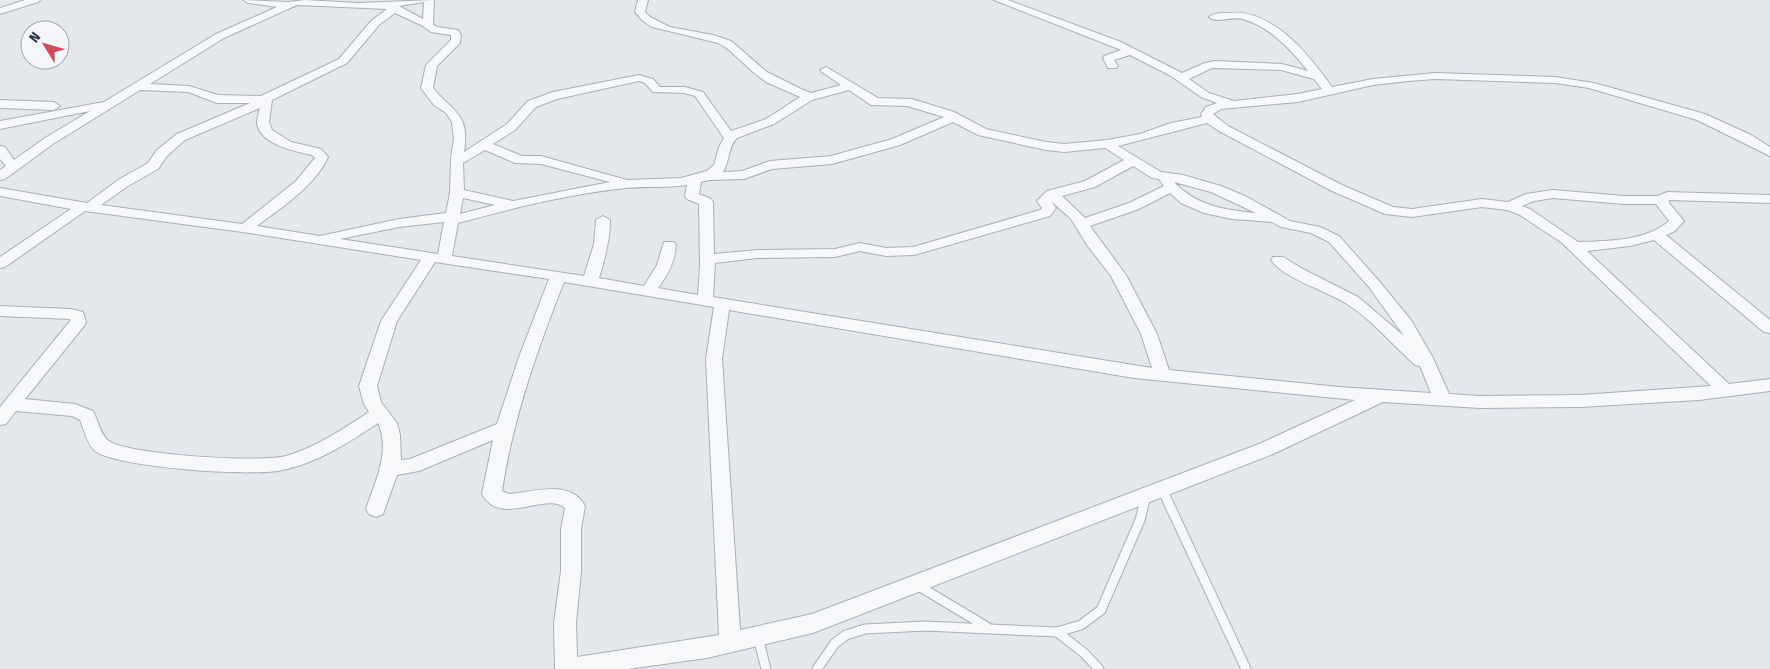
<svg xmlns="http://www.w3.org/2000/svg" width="1770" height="669" font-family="'Fira Sans Condensed',sans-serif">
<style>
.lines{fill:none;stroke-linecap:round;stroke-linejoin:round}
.lane-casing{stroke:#a9aeb7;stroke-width:11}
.street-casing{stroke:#a9aeb7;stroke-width:2}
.lane{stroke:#f7f8fa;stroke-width:9}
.street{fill:#f7f8fa;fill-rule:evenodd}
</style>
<rect width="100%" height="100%" fill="#e4e7ec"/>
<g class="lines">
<!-- lane casing -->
<g class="lane-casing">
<g id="lane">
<polyline points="1162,489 1246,669"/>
<polyline points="917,585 987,627"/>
<polyline points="1057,632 1084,653 1099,669"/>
<polyline points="758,637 766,669"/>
<polyline points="817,669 835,643 846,635 865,629 925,626 1057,632 1081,625 1101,610 1140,520 1146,496"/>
</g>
</g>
<!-- street casing -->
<g class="street-casing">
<g id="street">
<polygon points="25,0 40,0 38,2 0,14 0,8"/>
<path d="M 243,0 L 288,2 L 305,0 L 358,3 L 434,0 L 433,25 L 438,27 L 458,30 L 461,35 L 460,43 L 437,66 L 433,88 C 453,113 470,112 464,152 L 507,124 L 528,101 L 553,92 L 639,75 L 653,79 L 660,87 L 685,87 L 703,92 L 731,131 L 766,119 L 800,97 L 766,82 L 753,72 L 728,49 L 718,43 L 652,27 L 643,21 L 635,12 L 638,0 L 648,0 L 645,12 L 650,17 L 670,27 L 713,35 L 731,41 L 767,72 L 801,89 L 811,93 L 841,85 L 822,72 L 820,70 L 826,67 L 878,98 L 912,99 L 954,112 L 986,129 L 1046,142 L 1064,144 L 1107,140 L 1140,134 L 1171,123 L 1202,117 L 1201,114 L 1206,107 L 1217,103 L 1201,97 L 1171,76 L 1130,55 L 1114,60 L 1118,66 L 1116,68 L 1108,68 L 1103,58 L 1104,56 L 1121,50 L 994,0 L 1008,0 L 1121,42 L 1182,73 L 1205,63 L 1215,61 L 1282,64 L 1308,71 C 1291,50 1270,26 1242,19 C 1232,16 1216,24 1209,17 C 1213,13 1221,13 1227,13 C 1273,8 1308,54 1332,87 L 1373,79 L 1435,73 L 1555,77 L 1594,83 L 1705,114 L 1751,135 L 1770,147 L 1770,156 L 1697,120 L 1589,88 L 1555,83 L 1435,79 L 1408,81 L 1373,85 L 1298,102 L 1221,109 L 1213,114 L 1228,126 L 1342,185 L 1393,207 L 1412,209 L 1482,199 L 1508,202 L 1526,194 L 1553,190 L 1624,196 L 1658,196 L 1667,192 L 1770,195 L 1770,203 L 1669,200 L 1669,203 L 1684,221 L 1675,231 L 1666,235 L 1770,320 L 1770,333 L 1764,332 L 1654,240 L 1630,246 L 1587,251 L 1729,384 L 1770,379 L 1770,391 L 1699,400 L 1580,407 L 1480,408 L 1383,402 L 1273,454 L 813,633 L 707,658 L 628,669 L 555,669 L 554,623 L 561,571 L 561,529 L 565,508 C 546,491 500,528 482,494 L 493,440 L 419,471 L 397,475 L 383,514 L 376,517 L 369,514 L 366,509 C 375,482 391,451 378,423 C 348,443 319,462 283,470 C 254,477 118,468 95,451 C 87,444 84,429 80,420 L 72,416 L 16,411 L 6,424 L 0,425 L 0,407 L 70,321 L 70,319 L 0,316 L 0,306 L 71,309 L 83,312 L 86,322 L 84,326 L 25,399 L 75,404 L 93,411 C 98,420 101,436 109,441 C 130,455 260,463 286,456 C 317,447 343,429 369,412 L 364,404 L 359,386 L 381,321 L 421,260 L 250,233 L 85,211 L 5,267 L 0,268 L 0,257 L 71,209 L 0,196 L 0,188 L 87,203 L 118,180 L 148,163 L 157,150 L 177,134 L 250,103 L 217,103 L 188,92 L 140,90 L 53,144 L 5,179 L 0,180 L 0,170 L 6,166 L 0,159 L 0,146 L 5,147 L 14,160 L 45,138 L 90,111 L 0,129 L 0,121 L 104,102 L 216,34 L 277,7 L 248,3 ZM 424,2 L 423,19 L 399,6 ZM 297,5 L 387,9 L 371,21 L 339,59 L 261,96 L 218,95 L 189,86 L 150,84 L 224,38 ZM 395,13 L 423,26 L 431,32 L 451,35 L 451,40 L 426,65 L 421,88 L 434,105 L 446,113 L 452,122 L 454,139 L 451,157 L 450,193 L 446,213 L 399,219 L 320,236 L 257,226 C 282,207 315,186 328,157 L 321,149 L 291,142 L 272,130 L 269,122 L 272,100 L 347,63 L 379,25 ZM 1212,68 L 1281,70 L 1314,79 L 1322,89 L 1298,94 L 1234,101 L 1209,93 L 1189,79 ZM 639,81 L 645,83 L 653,92 L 684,93 L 695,96 L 724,138 L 719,147 L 714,165 L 707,171 L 681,178 L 627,180 L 541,156 L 522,156 L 493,144 L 515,130 L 536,107 L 557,99 ZM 849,90 L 871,105 L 907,106 L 944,117 L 892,139 L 831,156 L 770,161 L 742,171 L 723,172 C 730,161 728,146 737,138 L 774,124 L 812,100 ZM 260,108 C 259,112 257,118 257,123 C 260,145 295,151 312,155 L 315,158 L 296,181 L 242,224 L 101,205 L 128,186 L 158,169 L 167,156 L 185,140 ZM 953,122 L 978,135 L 1046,150 L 1064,152 L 1105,148 L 1124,160 L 1085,181 L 1047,191 L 1037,201 L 1042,208 L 1040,210 L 913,247 L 886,248 L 860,243 L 835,249 L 757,250 L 714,254 L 713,202 L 711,199 L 699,194 L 701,182 L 709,180 L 744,179 L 772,169 L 832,164 L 900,145 ZM 1207,123 L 1219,131 L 1332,191 L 1385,214 L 1412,217 L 1482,207 L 1507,210 L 1520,215 L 1561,242 L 1711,386 L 1580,395 L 1480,396 L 1449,394 L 1433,358 L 1411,320 L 1379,281 L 1339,236 L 1320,227 L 1290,221 L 1245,196 L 1221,186 L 1183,175 L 1161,172 L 1118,146 ZM 485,150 L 515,163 L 541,164 L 610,182 L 513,201 L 464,190 L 463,163 ZM 1133,166 L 1152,178 L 1159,179 L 1164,186 L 1129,203 L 1085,218 L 1062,196 L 1095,187 ZM 1174,182 L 1211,192 L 1256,213 C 1225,210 1196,206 1174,182 ZM 687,185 L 685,196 L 687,199 L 699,204 L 700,265 L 698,295 L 658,288 C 668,275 675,262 676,245 L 674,242 L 664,242 L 657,265 L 644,286 L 599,278 C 605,259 610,240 610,220 L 603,216 L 596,220 L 594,244 L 584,276 L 452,256 L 458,223 C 513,208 569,194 626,188 C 646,186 667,188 687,185 ZM 1170,193 L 1181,203 L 1204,213 L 1232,219 L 1272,222 L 1281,227 L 1311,233 L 1329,242 L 1369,287 L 1404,336 L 1358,297 L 1301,268 L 1283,257 L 1273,257 L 1271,260 C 1283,278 1327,291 1347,304 C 1372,320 1393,345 1415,365 L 1420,366 L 1431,393 L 1339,387 L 1169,370 L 1157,334 L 1126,275 L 1090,226 L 1139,209 ZM 463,198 L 495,205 L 460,214 ZM 1553,198 L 1624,204 L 1656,204 L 1669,221 C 1647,241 1607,241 1578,242 L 1530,209 L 1522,206 L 1534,201 ZM 1051,201 L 1071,219 L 1087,245 L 1111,276 L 1141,334 L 1152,368 L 713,297 L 715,263 L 757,258 L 835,257 L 860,251 L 886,256 L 914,255 L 1050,216 L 1056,208 ZM 444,222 L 438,254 L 340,239 L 399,227 ZM 435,262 L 549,279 L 519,357 L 497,424 L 410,459 L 401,460 L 400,435 L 397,423 L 381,402 L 377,386 L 397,321 ZM 564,282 L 714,307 L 706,359 L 719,635 L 577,657 L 576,623 L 581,571 L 581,529 L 585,506 C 571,479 534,492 509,494 L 502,491 C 513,418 537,350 564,282 ZM 729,310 L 1134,378 L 1355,400 L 1259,444 L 812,614 L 740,630 L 722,359 Z"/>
<polygon points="0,100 54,102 60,106 54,110 0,108"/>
</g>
</g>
<!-- lane -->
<use href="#lane" class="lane"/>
<!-- street -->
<use href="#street" class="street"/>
</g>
<!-- north arrow -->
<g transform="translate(45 45) rotate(307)"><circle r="24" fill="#f4f6f9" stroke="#a4a8b1"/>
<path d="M0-4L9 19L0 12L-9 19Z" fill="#d1495b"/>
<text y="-8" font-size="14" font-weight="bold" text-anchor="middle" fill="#2b3445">N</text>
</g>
</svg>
